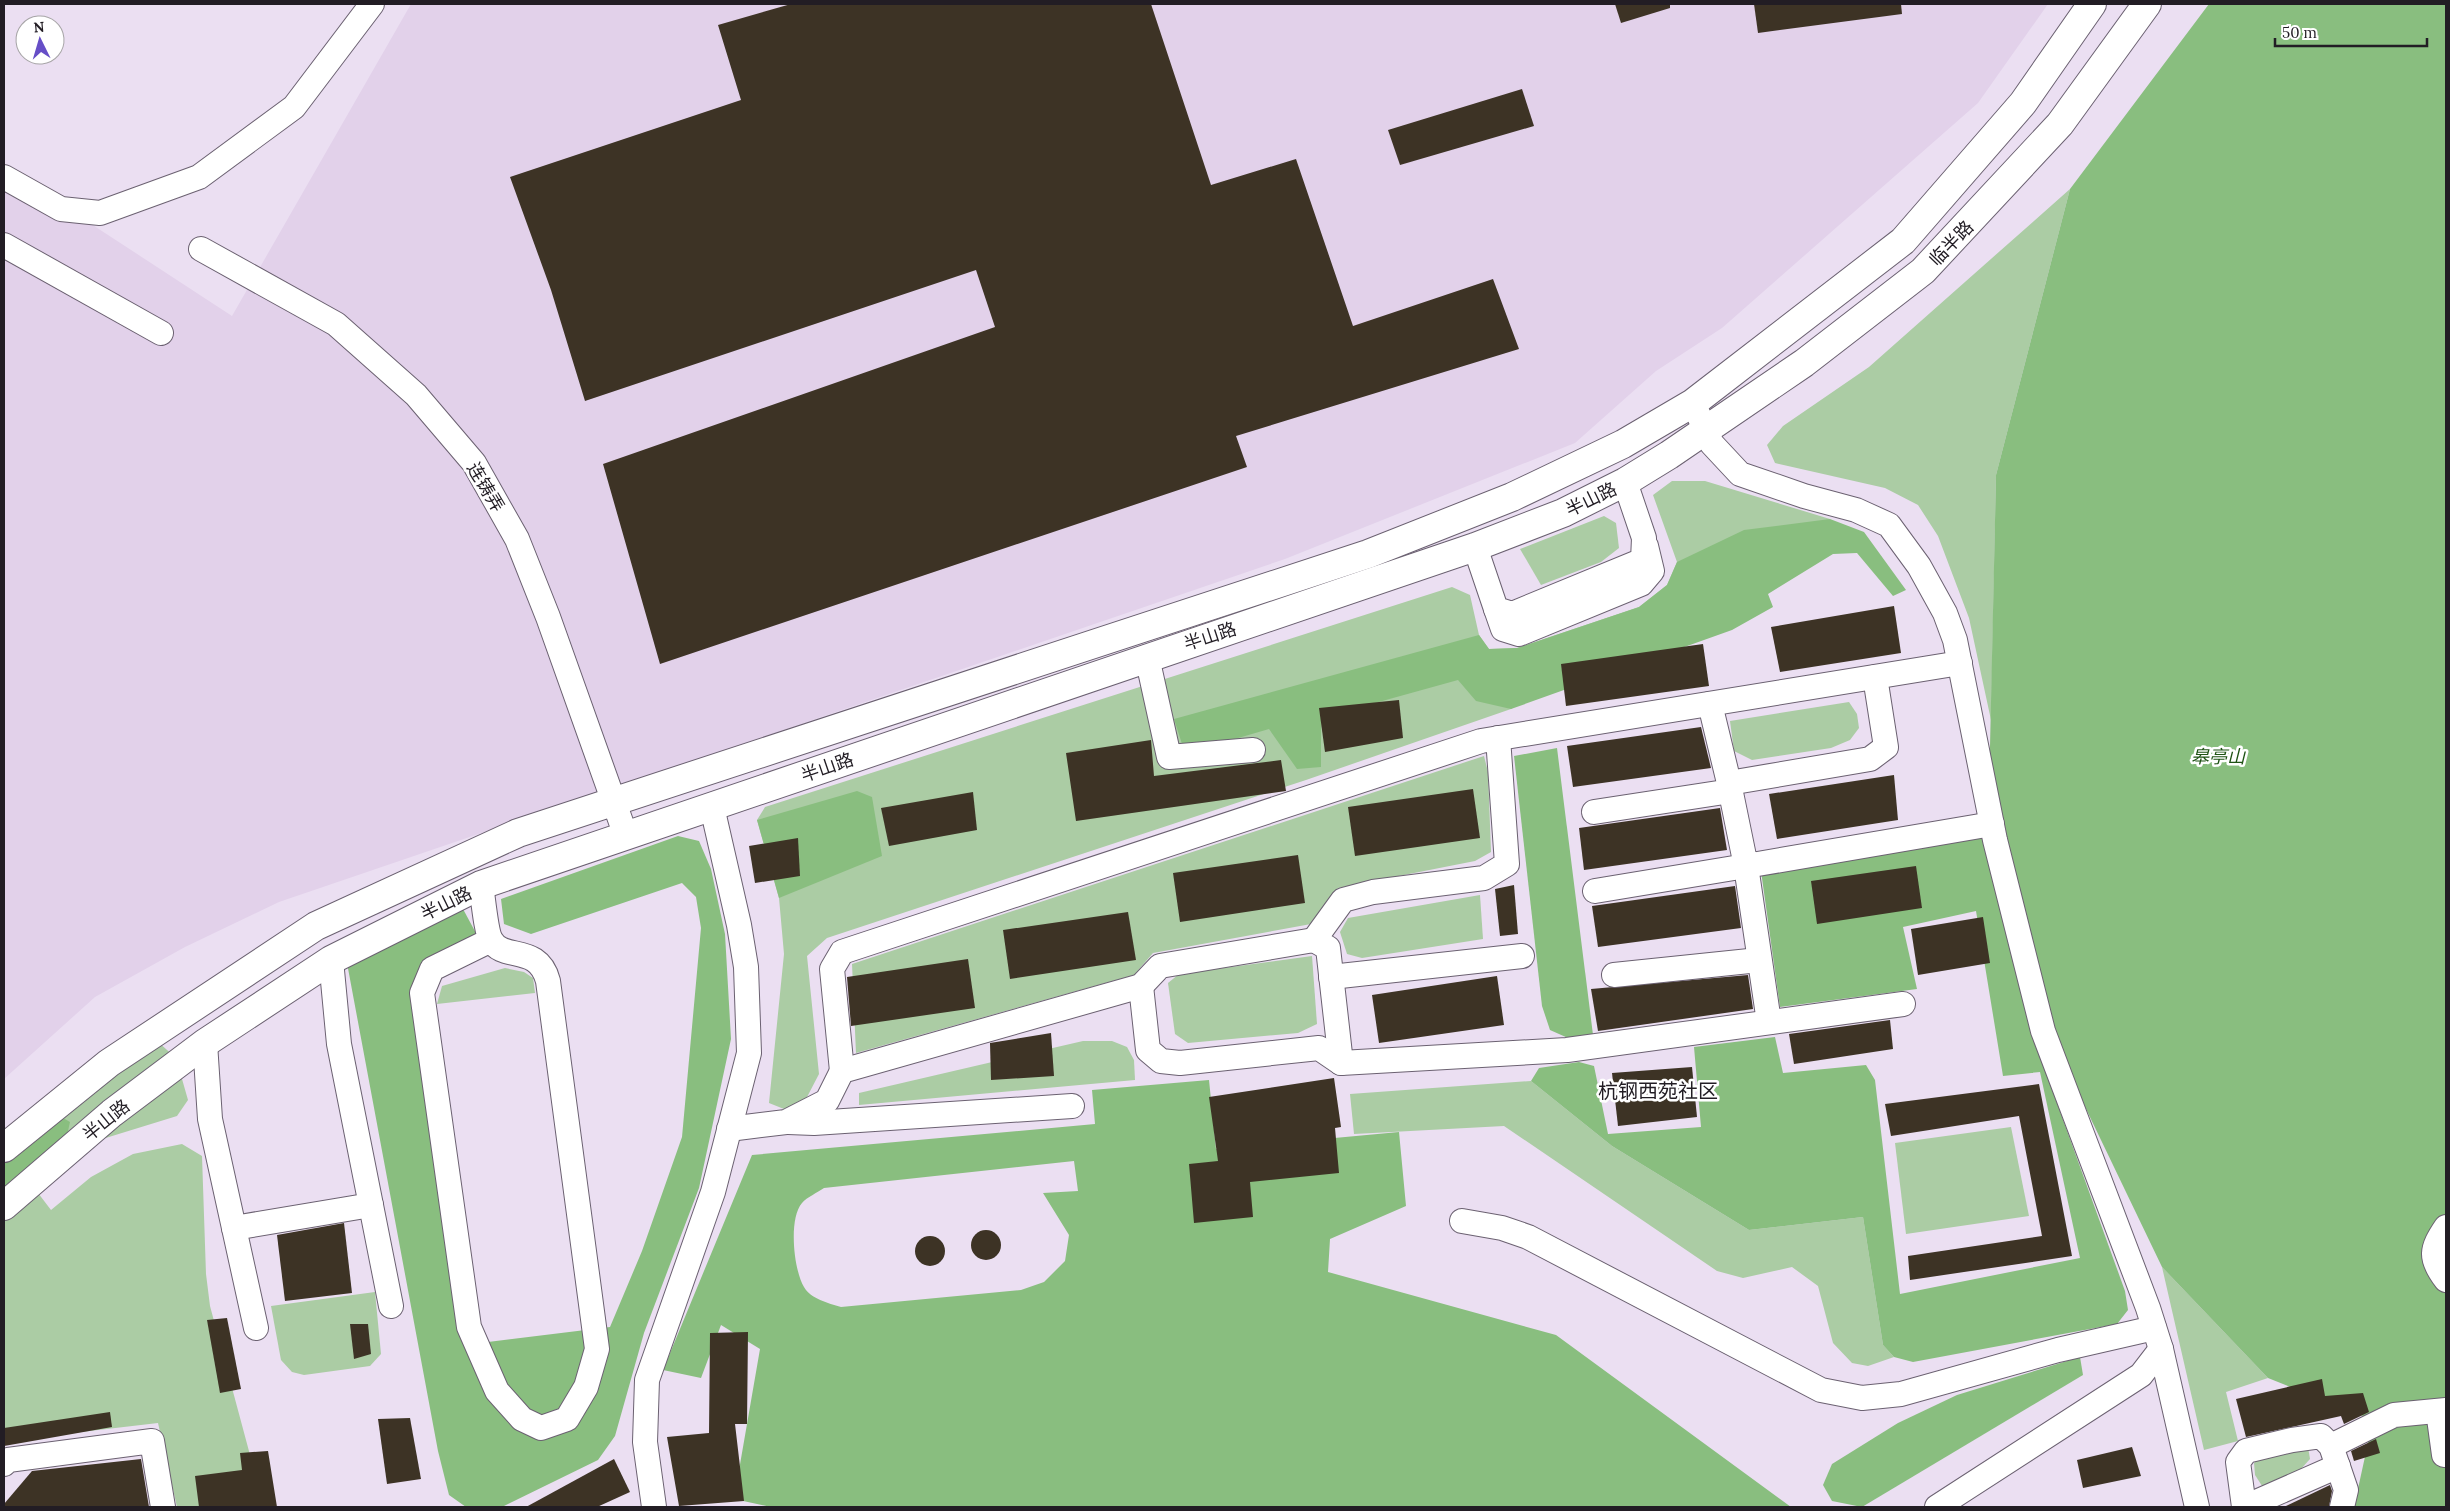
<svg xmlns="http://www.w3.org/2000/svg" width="2450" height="1511" font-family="Lora,'Noto Sans SC',serif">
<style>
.built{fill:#e2d1ea}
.green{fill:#abcca4}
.forest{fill:#89be7f;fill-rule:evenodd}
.building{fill:#3d3325}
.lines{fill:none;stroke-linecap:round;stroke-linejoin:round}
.minor-casing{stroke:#6b6171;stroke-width:26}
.major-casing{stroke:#6b6171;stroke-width:30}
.minor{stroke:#fff;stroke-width:24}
.major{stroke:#fff;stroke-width:28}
.labels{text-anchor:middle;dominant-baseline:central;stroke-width:5;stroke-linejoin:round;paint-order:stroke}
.street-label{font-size:18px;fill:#221d24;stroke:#fff}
.park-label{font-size:18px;font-style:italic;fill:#1f5314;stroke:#fff}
.quarter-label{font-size:20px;fill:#221d24;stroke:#fff}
</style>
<rect width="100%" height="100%" fill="#ebdff2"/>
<!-- built -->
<polygon class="built" points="411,4 2048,4 1978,103 1722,328 1656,371 1575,443 1285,559 279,902 185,947 95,997 4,1079 4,167 232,316"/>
<!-- green -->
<g class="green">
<polygon points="2070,189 1996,475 1991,720 1969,618 1938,536 1918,505 1885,488 1775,463 1767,445 1783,426 1869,367"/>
<polygon points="1672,481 1705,481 1830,519 1511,709 1306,780 827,938 807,956 819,1074 806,1099 784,1109 769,1103 784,954 779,898 757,820 765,807 1452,587 1470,595 1479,635 1489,649 1517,648 1639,607 1667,585 1677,562 1653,495"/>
<polygon points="1604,516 1616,523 1619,548 1601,562 1541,585 1520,549"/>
<polygon points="1849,702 1857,714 1859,728 1850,740 1831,748 1752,760 1734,751 1730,721"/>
<polygon points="1484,756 1488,772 1491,852 1475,861 1338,888 1311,924 1153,953 1134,975 856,1053 852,964"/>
<polygon points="1480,895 1483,939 1362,958 1347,954 1340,932 1348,918"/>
<polygon points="1312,956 1317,1024 1298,1033 1188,1043 1175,1034 1168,983 1179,974"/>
<polygon points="505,968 524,972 533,978 535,993 437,1004 442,986"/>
<polygon points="157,1041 176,1058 188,1100 177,1116 83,1145 35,1189 51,1210 91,1177 133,1154 182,1144 202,1156 206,1274 210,1306 264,1507 177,1507 158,1423 4,1441 4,1203 51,1111"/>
<polygon points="1083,1041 1112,1041 1127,1047 1134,1060 1135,1080 859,1105 859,1093"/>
<polygon points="1531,1081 1612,1146 1749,1230 1863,1217 1883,1345 1894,1357 1868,1366 1852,1363 1833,1343 1818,1286 1792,1267 1743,1278 1717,1271 1504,1126 1354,1134 1350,1094"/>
<polygon points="2011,1127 2029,1216 1906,1234 1895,1143"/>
<polygon points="2162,1267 2268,1378 2226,1392 2238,1441 2204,1450"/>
<polygon points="375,1292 381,1354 370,1366 304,1375 292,1372 281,1360 271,1306"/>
<polygon points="2308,1447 2310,1459 2290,1481 2264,1489 2255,1475 2254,1463 2268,1453"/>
</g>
<!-- forest -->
<g class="forest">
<polygon points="2209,4 2446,4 2446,1507 2354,1507 2373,1420 2268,1378 2162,1267 2064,1063 1989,792 1996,475 2070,189"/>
<polygon points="1830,519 1864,532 1906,590 1893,596 1857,553 1833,554 1768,594 1773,607 1732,630 1511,709 1476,701 1458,680 1321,718 1321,767 1297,769 1269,729 1228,741 1182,744 1174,719 1479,635 1489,649 1517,648 1639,607 1667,585 1677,562 1744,530"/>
<polygon points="1557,748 1593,1035 1568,1038 1550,1030 1542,1006 1514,756"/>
<polygon points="857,791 872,797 882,856 779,898 757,820"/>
<polygon points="1982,835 2032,1034 2125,1291 2128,1310 2117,1324 1913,1362 1894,1357 1883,1345 1863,1217 1749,1230 1612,1146 1531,1081 1539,1068 1579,1062 1594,1066 1608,1134 1701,1127 1694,1047 1775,1037 1783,1073 1866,1065 1875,1080 1900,1294 2080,1258 2040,1072 2003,1076 1976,911 1903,927 1917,989 1780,1007 1761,871"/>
<polygon points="678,836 699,841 711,869 725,934 731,1039 699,1188 644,1333 615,1436 598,1460 502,1507 466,1507 449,1495 438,1451 347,963 463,909 477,935 419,967 477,1320 488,1342 610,1327 642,1251 682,1137 701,928 696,897 682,883 531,934 504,924 501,899"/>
<path d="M 1209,1080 L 1216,1149 L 1399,1132 L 1406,1206 L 1330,1239 L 1328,1272 L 1556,1335 L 1791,1507 L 771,1507 L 734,1499 L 760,1349 L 721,1325 L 701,1378 L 663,1370 L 752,1155 L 1095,1124 L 1092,1090 ZM 1074,1161 L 1078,1191 L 1043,1193 L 1069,1235 L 1065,1261 L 1044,1282 L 1021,1290 L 841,1307 C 828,1303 811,1299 804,1287 C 794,1271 788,1219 802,1203 C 807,1197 817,1193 824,1188 Z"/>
<polygon points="51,1111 70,1122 64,1149 4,1203 4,1154"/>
<polygon points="2080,1357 2083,1375 1862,1507 1832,1501 1823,1485 1832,1464 1898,1423 1957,1395"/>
</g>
<!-- building -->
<g class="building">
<polygon points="791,4 1151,4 1211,185 1296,159 1353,326 1493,279 1519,349 1236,436 1247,467 660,664 603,464 995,327 976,270 585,401 551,290 510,177 741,100 718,25"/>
<polygon points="1615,4 1670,4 1670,8 1621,23"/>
<polygon points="1754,4 1901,4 1902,14 1758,33"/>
<polygon points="1522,89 1534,126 1400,165 1388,130"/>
<polygon points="1894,606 1901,653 1780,672 1771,627"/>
<polygon points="1703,644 1709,686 1566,706 1561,664"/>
<polygon points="1399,700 1403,738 1325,752 1319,708"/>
<polygon points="1701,727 1711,768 1573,787 1567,746"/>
<polygon points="1151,740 1154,776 1281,760 1286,791 1076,821 1066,753"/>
<polygon points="1894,775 1898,820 1777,839 1769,794"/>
<polygon points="1473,789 1480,838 1355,856 1348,807"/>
<polygon points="973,792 977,830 889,846 881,808"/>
<polygon points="1720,808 1727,850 1584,870 1579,828"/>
<polygon points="798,838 800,876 755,883 749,846"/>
<polygon points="1298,855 1305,903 1180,922 1173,873"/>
<polygon points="1916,866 1922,908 1817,924 1811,881"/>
<polygon points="1514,885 1518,934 1500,936 1495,889"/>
<polygon points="1735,886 1741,928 1598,947 1592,906"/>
<polygon points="1128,912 1136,960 1010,979 1003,930"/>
<polygon points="1983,917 1990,963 1918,975 1911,929"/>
<polygon points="968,959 975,1008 851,1026 847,977"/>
<polygon points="1748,975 1753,1009 1598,1031 1591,989"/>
<polygon points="1497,976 1504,1025 1379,1043 1372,995"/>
<polygon points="1890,1020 1893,1049 1794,1064 1789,1034"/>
<polygon points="1051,1033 1054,1076 991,1080 990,1043"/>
<polygon points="1692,1067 1697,1117 1618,1126 1612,1073"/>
<polygon points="1334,1078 1341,1127 1335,1128 1339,1173 1250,1182 1253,1217 1194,1223 1189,1164 1218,1161 1209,1097"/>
<polygon points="2039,1084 2072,1256 1910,1280 1908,1256 2042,1236 2019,1116 1891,1136 1885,1104"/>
<polygon points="344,1223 352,1293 285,1301 277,1235"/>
<circle cx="986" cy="1245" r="15"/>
<circle cx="930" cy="1251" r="15"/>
<polygon points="227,1318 241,1389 220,1393 207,1320"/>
<polygon points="350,1324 368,1324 371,1354 354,1359"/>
<polygon points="748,1332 747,1424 735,1424 744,1501 679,1506 667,1437 709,1433 710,1333"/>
<polygon points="2322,1379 2325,1396 2363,1393 2369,1412 2344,1424 2341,1416 2246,1437 2236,1399"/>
<polygon points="110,1412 112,1427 4,1446 4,1428"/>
<polygon points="410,1418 421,1479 387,1484 378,1419"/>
<polygon points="2376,1439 2380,1453 2354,1461 2351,1451"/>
<polygon points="2132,1447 2141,1476 2083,1488 2077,1460"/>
<polygon points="268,1451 277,1507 199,1507 195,1476 242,1470 240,1453"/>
<polygon points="141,1459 149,1507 4,1507 4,1504 32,1471"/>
<polygon points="614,1459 630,1492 597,1507 526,1507"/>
<polygon points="2330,1485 2332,1491 2329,1507 2284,1507"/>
</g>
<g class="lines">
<!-- minor casing -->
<g class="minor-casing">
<g id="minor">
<polyline points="4,177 61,209 100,213 199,177 294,107 372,4"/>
<polyline points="4,245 161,333"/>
<polyline points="201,249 336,324 416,395 474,463 517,539 548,617 626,836"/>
<polyline points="1693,403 1712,444 1740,474 1804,496 1856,510 1889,525 1919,566 1945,613 1955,640 1995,840 2043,1031 2148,1308 2161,1349 2197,1507"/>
<polyline points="1475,547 1496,609 1512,614 1643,560 1644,538 1625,482"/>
<polyline points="1496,609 1503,629 1519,634 1641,584 1652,571 1646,546"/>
<polyline points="1147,657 1169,757 1253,750"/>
<polyline points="1710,704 1729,783 1870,759 1886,747 1875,677"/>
<polyline points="1729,783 1746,866 1992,824"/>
<polyline points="1594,812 1731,791"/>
<path d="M 481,885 C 483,897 486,932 491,940 C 503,962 538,943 548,981 L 597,1349 L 586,1387 L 567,1419 L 541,1428 L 522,1419 L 497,1391 L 469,1327 L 422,993 L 432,969 L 491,940"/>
<polyline points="1595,891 1746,866 1769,1022"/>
<polyline points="1314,940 1343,900 1373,892 1484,878 1507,864 1498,738"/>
<polyline points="331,960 339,1044 391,1306"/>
<polyline points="1614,975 1759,960"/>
<polyline points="1331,977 1522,956"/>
<polyline points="1141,986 1148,1050 1161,1061 1180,1063 1319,1048 1341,1063 1567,1050 1903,1004"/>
<polyline points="205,1043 210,1119 256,1328"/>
<polyline points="842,1071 832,969 842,952 1481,741 1960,663"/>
<polyline points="788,1122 814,1123 1072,1106"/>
<polyline points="729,1129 786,1122 827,1101 842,1071 1141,986 1160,966 1314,940 1328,948 1341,1063"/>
<polyline points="1462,1221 1502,1228 1528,1237 1821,1390 1862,1398 1901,1394 2058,1350 2154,1328"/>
<path d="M 2446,1227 C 2431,1249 2429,1258 2446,1280"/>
<polyline points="234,1228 371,1205"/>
<polyline points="2438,1411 2444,1455"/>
<polyline points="2331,1446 2394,1415 2446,1410"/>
<polyline points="4,1464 8,1460 152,1441 163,1507"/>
<polyline points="654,1507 645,1442 647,1380 713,1192 749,1053 746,967 739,925 712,807"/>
<polyline points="1937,1507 2141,1375 2161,1349"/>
<polyline points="2244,1507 2238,1462 2246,1451 2292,1440 2321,1436 2331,1446 2346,1490 2342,1507"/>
<polyline points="2245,1507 2338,1466"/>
</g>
</g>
<!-- major casing -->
<g class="major-casing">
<g id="major">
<polyline points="4,1148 109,1063 316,926 518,833 1368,554 1512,497 1623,444 1693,403 1903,241 2023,103 2092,4"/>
<polyline points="4,1206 112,1113 205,1043 331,960 481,885 1475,547 1563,513 1625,482 1669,455 1804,363 1923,271 2060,124 2147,4"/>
</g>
</g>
<!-- minor -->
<use href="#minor" class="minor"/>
<!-- major -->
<use href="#major" class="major"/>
</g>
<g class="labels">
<!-- street labels -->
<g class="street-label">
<text transform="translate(1951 243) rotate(-46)">临半路</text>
<text transform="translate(486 487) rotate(59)">连铸弄</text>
<text transform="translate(1591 499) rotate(-26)">半山路</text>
<text transform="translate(1210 636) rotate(-18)">半山路</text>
<text transform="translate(827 767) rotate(-19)">半山路</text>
<text transform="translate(446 903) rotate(-26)">半山路</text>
<text transform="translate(106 1120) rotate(-39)">半山路</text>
</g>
<!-- park labels -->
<g class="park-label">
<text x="2218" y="756">皋亭山</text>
</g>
<!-- quarter labels -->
<g class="quarter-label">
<text x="1658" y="1090">杭钢西苑社区</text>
</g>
</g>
<!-- border -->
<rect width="2450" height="1511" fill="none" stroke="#221d24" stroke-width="10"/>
<!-- north arrow -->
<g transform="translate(40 40) rotate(355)"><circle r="24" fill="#ffffff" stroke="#a7a5a7"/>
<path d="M0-4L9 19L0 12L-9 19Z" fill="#664ec7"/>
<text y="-8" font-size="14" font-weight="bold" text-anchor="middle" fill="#221d24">N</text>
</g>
<!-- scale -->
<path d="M2275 38v8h152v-8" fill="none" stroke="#221d24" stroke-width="2.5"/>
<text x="2282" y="38" font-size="15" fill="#221d24" stroke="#ffffff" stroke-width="4" paint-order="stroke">50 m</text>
</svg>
